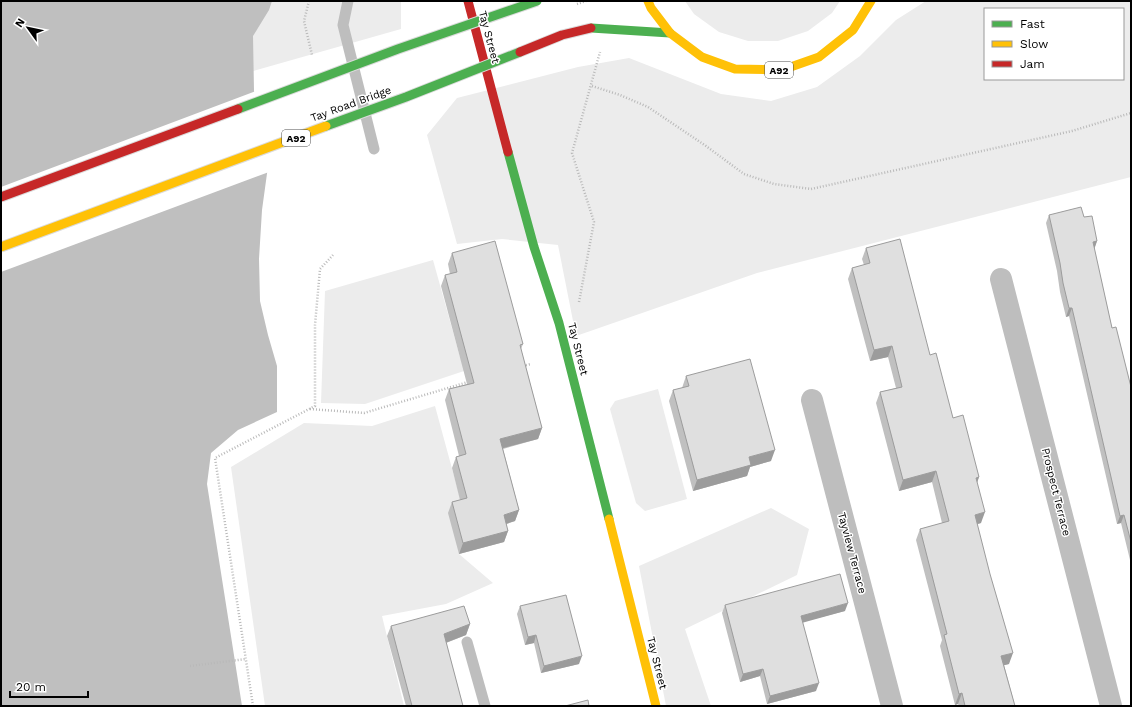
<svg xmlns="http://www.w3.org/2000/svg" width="1132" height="707" font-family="'Work Sans',sans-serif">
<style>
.green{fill:#ececec;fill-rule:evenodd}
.water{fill:#bfbfbf}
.pier{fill:#fff}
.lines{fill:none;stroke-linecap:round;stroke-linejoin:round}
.path{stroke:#b9b9b9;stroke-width:2.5;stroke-dasharray:1 2;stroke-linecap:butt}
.lane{stroke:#bebebe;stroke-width:11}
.street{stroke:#bebebe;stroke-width:22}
.fast{stroke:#4caf50;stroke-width:9}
.slow{stroke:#ffc107;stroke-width:9}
.jam{stroke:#c62828;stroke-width:9}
.fast-bridge-casing{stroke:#dbdbdb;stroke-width:11;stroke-linecap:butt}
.slow-bridge-casing{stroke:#dbdbdb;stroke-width:11;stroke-linecap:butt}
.jam-bridge-casing{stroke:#dbdbdb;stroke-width:11;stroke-linecap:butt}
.fast-bridge{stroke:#4caf50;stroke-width:9}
.slow-bridge{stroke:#ffc107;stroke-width:9}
.jam-bridge{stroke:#c62828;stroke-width:9}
.wall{fill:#c0c0c0}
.shaded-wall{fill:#9c9c9c}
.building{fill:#dfdfdf;stroke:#9c9c9c}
.labels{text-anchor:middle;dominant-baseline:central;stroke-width:3;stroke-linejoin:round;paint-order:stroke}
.shield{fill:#fff;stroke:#4c4c4c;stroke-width:1}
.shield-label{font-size:10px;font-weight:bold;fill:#000}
.street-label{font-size:11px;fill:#000;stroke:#fff}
</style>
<rect width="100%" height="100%" fill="#fff"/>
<!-- green -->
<g class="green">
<polygon points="238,1 401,1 401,29 211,83"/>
<polygon points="685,1 840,1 832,13 808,31 778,41 748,41 719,32 694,14"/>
<path d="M 926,1 L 1131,1 L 1131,177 L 757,273 L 576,336 L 558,245 L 502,239 L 457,244 L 427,135 L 457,98 L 578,67 L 629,58 L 721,94 L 771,101 L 817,87 L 860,56 L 896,20 ZM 985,9 L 1123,9 L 1123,79 L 985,79 Z"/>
<polygon points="433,260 460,357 476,367 365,404 321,403 325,291"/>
<polygon points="658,389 687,499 645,511 636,503 610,409 615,401"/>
<polygon points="435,406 463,509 459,554 493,583 446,604 382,616 404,706 265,706 231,467 304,423 372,426"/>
<polygon points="771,508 809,529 797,575 685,629 711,706 666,706 639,566"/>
</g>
<!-- water -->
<polygon class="water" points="1,1 272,1 269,10 253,36 254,91 269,159 262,210 259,259 260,301 268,335 277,366 277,412 238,430 211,453 207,484 242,706 1,706"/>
<!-- pier -->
<polygon class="pier" points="256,91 263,128 271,159 269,172 1,272 1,187"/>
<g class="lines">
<!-- path -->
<g class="path">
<polyline points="309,1 304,21 312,55"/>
<polyline points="577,4 586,1"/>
<polyline points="592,86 620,95 648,107 706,146 744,174 774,184 811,189 1072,131 1131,113"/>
<polyline points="579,302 594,222 572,153 600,52"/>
<polyline points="523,366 531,364"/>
<polyline points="310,409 364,413 468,382"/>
<polyline points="190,666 246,659"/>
<polyline points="253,706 215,458 315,406 315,325 320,269 333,255"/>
</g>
<!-- lane -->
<g class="lane">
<polyline points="348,1 343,25 374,149"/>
<polyline points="467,642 485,706"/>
</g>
<!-- street -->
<g class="street">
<polyline points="1001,279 1111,706"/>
<polyline points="812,400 892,706"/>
</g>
<!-- fast -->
<g class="fast">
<polyline points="591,28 670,33"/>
<polyline points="508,152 534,247 559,323 609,519"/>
</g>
<!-- slow -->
<g class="slow">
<polyline points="648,1 651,8 670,33 702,57 735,69 782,70 819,57 853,30 871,1"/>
<polyline points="609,519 656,706"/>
</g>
<!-- jam -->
<polyline class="jam" points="468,1 508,152"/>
<!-- fast-bridge casing -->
<g class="fast-bridge-casing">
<g id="fast-bridge">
<polyline points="238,109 398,49 537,1"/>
<polyline points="326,126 406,97 520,52"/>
</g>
</g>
<!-- slow-bridge casing -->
<g class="slow-bridge-casing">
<polyline id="slow-bridge" points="1,247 326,126"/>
</g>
<!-- jam-bridge casing -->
<g class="jam-bridge-casing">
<g id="jam-bridge">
<polyline points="520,52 562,35 591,28"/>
<polyline points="1,197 238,109"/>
</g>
</g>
<!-- fast-bridge -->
<use href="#fast-bridge" class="fast-bridge"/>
<!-- slow-bridge -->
<use href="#slow-bridge" class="slow-bridge"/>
<!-- jam-bridge -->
<use href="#jam-bridge" class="jam-bridge"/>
</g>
<!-- wall -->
<g class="wall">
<polygon points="1049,215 1084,217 1097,241 1094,249 1112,328 1131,387 1131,564 1121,523 1117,524 1069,316 1066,317 1060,292 1057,271 1046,223"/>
<polygon points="866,248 930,355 953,418 979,477 977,483 981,523 977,524 1009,664 1004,665 1015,706 959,706 958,704 955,705 940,646 942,640 916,540 920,529 942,523 932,482 899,491 876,403 880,392 896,388 888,357 870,361 848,279 852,268 864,265 862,259"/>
<polygon points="452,253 523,344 521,349 542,428 538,439 503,449 519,510 515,521 506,524 508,531 504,542 459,554 448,513 452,502 460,500 452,468 456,457 459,456 445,400 449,389 467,384 441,286 445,275 450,274 448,264"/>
<polygon points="686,376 771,461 750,467 747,476 693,491 669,401 673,390 682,388"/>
<polygon points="725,605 845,611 802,622 816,691 767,704 760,676 740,682 722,613"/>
<polygon points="520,606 579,664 541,673 534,643 525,645 517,614"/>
<polygon points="470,624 466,635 446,643 463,706 406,706 387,636 391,626"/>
</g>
<!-- shaded-wall -->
<g class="shaded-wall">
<polygon points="1097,241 1094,250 1093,242"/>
<polygon points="1069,308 1072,308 1069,316 1066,317"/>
<polygon points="892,346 888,357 870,361 874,350"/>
<polygon points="542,428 538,439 496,450 500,439"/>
<polygon points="775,450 771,461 750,467 747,476 693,491 697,480 749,457"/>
<polygon points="936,471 932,482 899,491 903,480"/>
<polygon points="979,477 975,488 976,478"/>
<polygon points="519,510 515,521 500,526 504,515"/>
<polygon points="985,512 981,523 971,526 975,515"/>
<polygon points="1124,515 1121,523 1117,524 1120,516"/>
<polygon points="508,531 504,542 459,554 463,543"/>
<polygon points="848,603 845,611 798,624 801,616"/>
<polygon points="470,624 466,635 440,645 444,634"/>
<polygon points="536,635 534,643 525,645 528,637"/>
<polygon points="1013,653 1009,664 997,667 1001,656"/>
<polygon points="582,656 579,664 541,673 544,666"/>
<polygon points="763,669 760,676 740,682 743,674"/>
<polygon points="819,683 816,691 767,704 770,696"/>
<polygon points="962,693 958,704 955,705 959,694"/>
</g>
<!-- building -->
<g class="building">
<polygon points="1081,207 1084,217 1092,216 1097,241 1093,242 1112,328 1116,327 1131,387 1131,542 1124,515 1120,516 1072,308 1069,308 1063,283 1060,263 1049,215"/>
<polygon points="900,239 930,355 936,353 953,418 963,415 979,477 976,478 985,512 975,515 990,574 1013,653 1001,656 1015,706 965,706 962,693 959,694 944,635 947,634 920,529 949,521 936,471 903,480 880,392 902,387 892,346 874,350 852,268 870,263 866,248"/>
<polygon points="495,241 523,344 520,345 542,428 500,439 519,510 504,515 508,531 463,543 452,502 467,498 456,457 466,454 449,389 474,383 445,275 457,272 452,253"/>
<polygon points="750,359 775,450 749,457 751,465 697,480 673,390 689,386 686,376"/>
<polygon points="840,574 848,603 801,616 819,683 770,696 763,669 743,674 725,605"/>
<polygon points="566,595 582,656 544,666 536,635 528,637 520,606"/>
<polygon points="464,606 470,624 444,634 463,706 412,706 391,626"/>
<polygon points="588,700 589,706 565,706"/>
</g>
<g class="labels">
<!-- shield labels -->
<g class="shield">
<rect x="765" y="62" width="28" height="16" rx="3"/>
<rect x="282" y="130" width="28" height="16" rx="3"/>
</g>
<g class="shield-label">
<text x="779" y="70">A92</text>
<text x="296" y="138">A92</text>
</g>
<!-- street labels -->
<g class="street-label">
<text transform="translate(489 37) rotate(75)">Tay Street</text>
<text transform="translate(351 104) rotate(-20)">Tay Road Bridge</text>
<text transform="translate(578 349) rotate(76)">Tay Street</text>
<text transform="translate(1056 492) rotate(76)">Prospect Terrace</text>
<text transform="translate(852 553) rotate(75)">Tayview Terrace</text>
<text transform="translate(657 663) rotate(76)">Tay Street</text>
</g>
</g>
<!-- border -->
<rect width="1132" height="707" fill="none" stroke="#000000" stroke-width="4"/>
<!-- legend -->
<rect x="984" y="8" width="140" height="72" fill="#ffffff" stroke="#999999"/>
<rect x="992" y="21" width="20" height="6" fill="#4caf50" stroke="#999999"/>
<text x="1020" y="28" font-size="12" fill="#000000">Fast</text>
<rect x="992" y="41" width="20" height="6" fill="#ffc107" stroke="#999999"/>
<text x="1020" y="48" font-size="12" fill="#000000">Slow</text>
<rect x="992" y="61" width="20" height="6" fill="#c62828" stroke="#999999"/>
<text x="1020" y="68" font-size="12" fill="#000000">Jam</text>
<!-- north arrow -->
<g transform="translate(28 28) rotate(303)" stroke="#ffffff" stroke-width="3" paint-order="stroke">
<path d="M0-3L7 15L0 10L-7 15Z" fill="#000000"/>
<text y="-6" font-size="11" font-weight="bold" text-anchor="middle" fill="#000000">N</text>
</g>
<!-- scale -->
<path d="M10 691v6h78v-6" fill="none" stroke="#000000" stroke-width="2"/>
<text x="16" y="691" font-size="12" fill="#000000" stroke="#ffffff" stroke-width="3" paint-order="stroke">20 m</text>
</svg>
